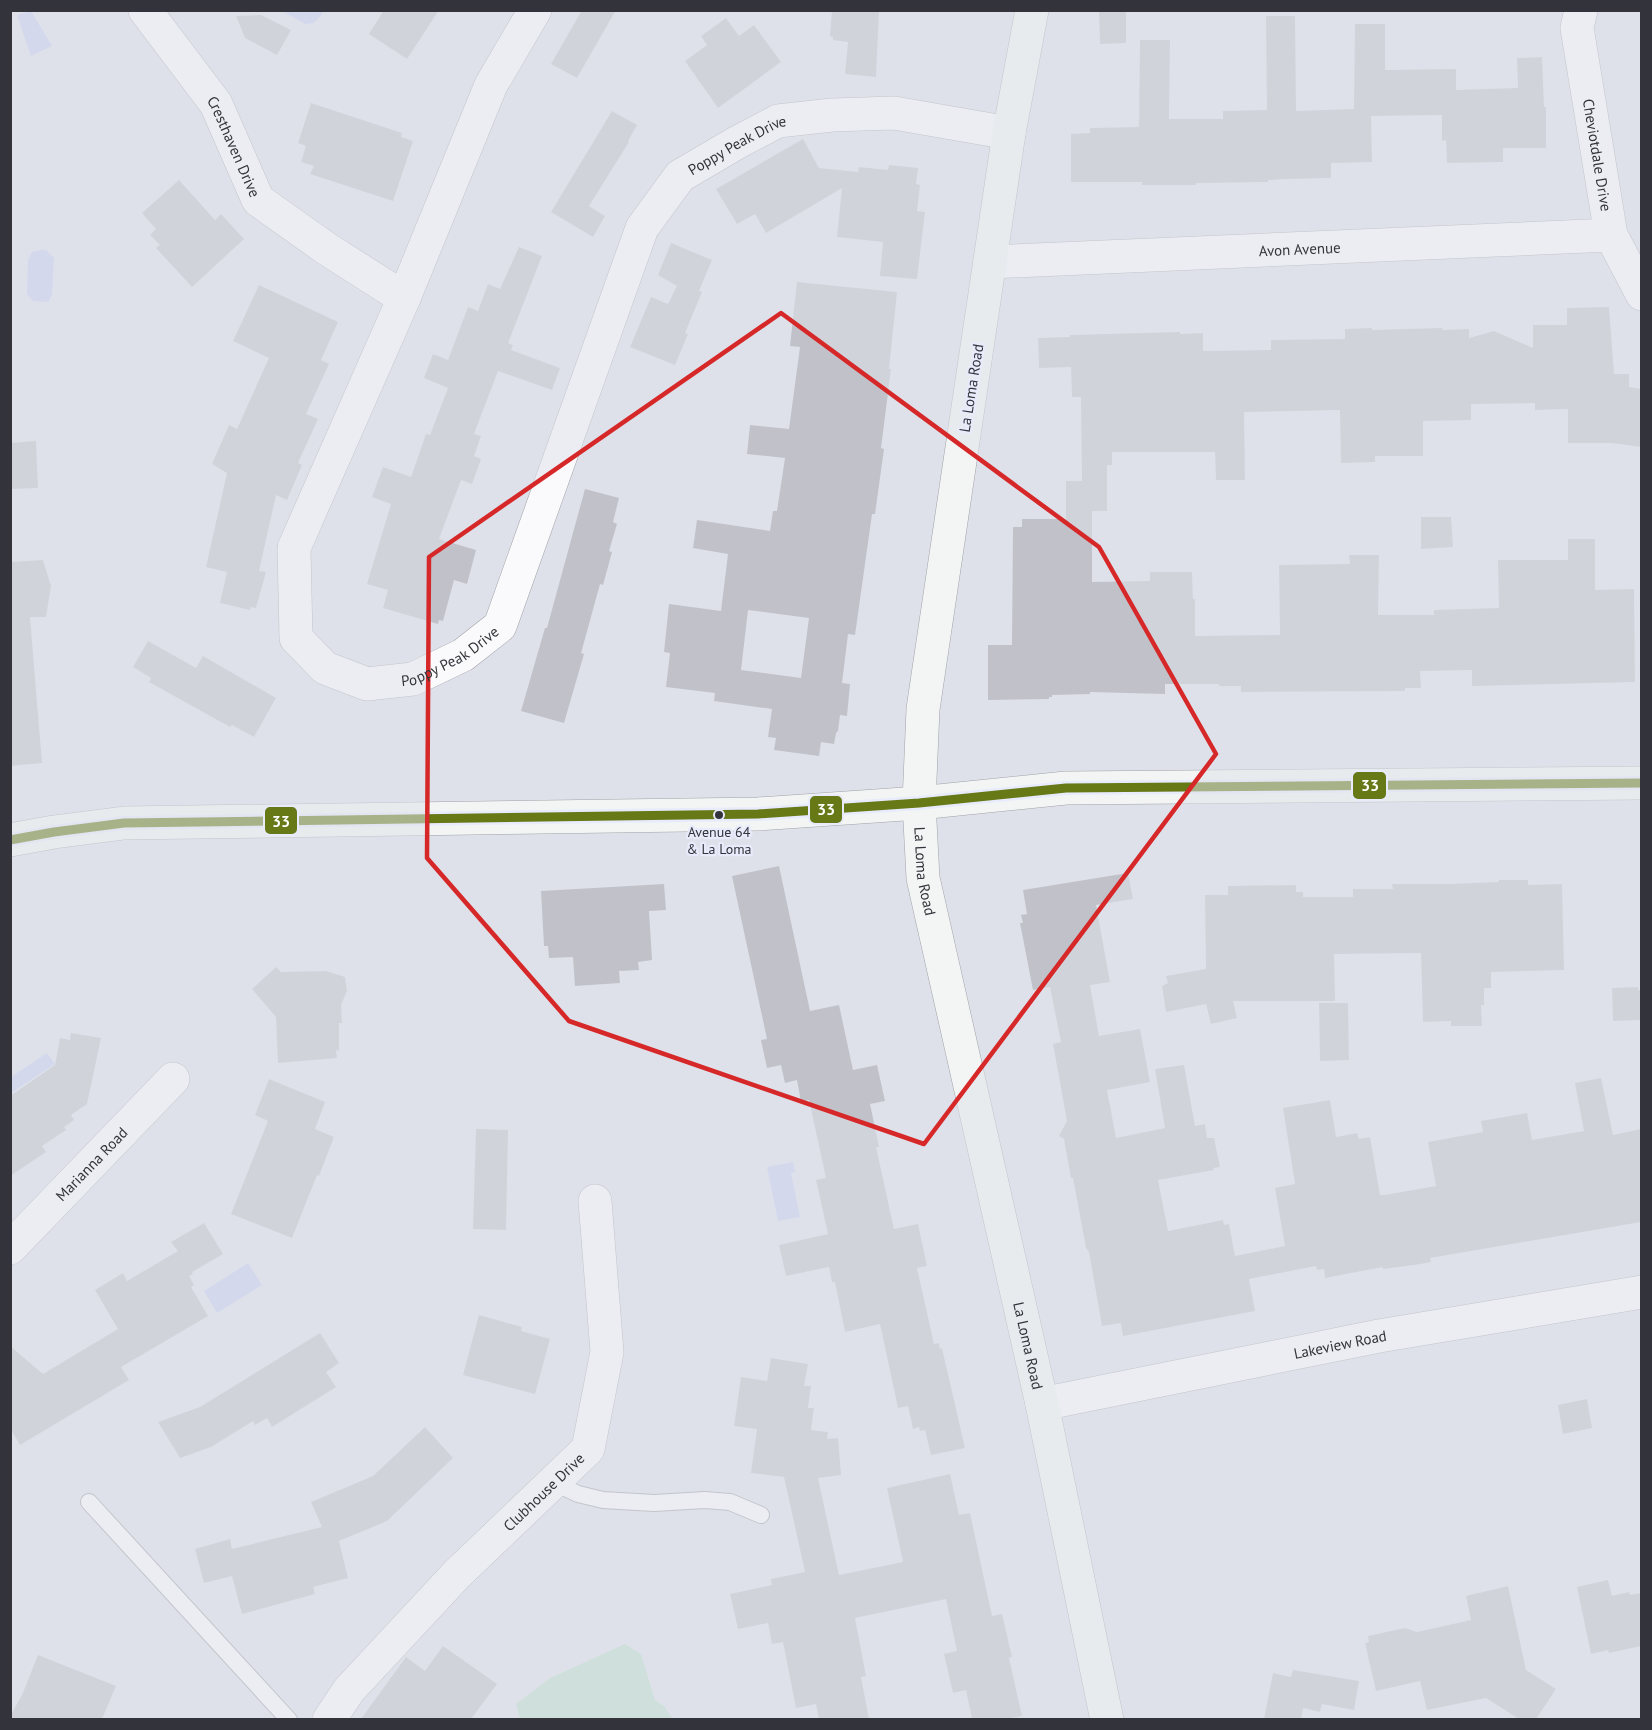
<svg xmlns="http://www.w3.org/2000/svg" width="1652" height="1730" font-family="'PT Sans',sans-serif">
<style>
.green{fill:#bcdecc}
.water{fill:#c6ccf2}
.building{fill:#c1c2c9;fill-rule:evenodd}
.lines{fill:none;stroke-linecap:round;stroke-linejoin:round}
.lane-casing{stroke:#a0a2a8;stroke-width:18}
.street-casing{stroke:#a0a2a8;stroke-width:34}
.secondary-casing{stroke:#a0a2a8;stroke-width:34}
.lane{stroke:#fafafc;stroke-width:16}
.street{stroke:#fafafc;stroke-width:33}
.secondary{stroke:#f2f5f4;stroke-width:33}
.bus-1-casing{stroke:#e8ebfb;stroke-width:14}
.bus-1{stroke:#677816;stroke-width:9}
.marked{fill:none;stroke:#d62828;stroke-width:4.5;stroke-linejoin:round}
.bus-dot{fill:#33343b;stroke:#e8ebfb;stroke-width:2}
.labels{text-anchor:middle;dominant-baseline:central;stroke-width:4.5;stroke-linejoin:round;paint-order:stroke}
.bus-label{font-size:14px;fill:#33343b;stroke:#e8ebfb}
.street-label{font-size:15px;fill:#33343b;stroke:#e8ebfb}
.line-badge{stroke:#e8ebfb;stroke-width:2}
.badge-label{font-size:16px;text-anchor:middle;font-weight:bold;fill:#fff}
</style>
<rect width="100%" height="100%" fill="#dfe1ea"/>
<!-- green -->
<polygon class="green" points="625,1644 641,1654 655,1700 664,1706 673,1719 520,1719 516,1704 550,1678"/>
<!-- water -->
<g class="water">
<polygon points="31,11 52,46 31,56 17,15"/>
<polygon points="282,11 323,10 323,11 322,14 314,23 305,24"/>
<polygon points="41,250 46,250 54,258 52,295 48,302 33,301 27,294 28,260 32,252"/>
<polygon points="47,1053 55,1064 11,1093 11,1077"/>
<polygon points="793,1162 795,1172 791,1173 800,1217 778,1221 767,1167"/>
<polygon points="248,1263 262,1285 217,1313 204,1291"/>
</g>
<!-- building -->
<g class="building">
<polygon points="384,10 439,10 407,59 369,34"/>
<polygon points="582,10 616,10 577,78 551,64"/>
<polygon points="832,10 879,10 876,77 845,74 848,42 833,40 833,37 830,36"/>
<polygon points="1099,10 1126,10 1126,43 1100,44"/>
<polygon points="261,15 291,30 277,55 245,38 236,16"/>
<polygon points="1266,16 1295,16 1296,111 1354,109 1355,24 1385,24 1385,70 1456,69 1456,90 1518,88 1517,58 1542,57 1544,107 1546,107 1546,148 1503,148 1503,162 1447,163 1446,140 1442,141 1442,115 1371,116 1372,162 1331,163 1331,178 1284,179 1268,180 1268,182 1196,183 1196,185 1142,185 1142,182 1071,182 1071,134 1090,133 1090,128 1139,127 1140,40 1170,40 1169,119 1223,119 1223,111 1267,110"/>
<polygon points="726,18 739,36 754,25 781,62 718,108 685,61 707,45 701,36"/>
<polygon points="311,103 402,133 401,137 413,141 393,201 310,174 314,166 301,162 306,146 298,143"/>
<polygon points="612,111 637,125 628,141 629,142 589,206 605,216 593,237 551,212"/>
<polygon points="803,139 819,168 858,172 859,167 888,170 889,165 918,168 916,184 920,185 917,211 925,212 917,279 880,276 883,242 837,237 842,188 766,233 755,214 737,224 716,189"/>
<polygon points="179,180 215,220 221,214 244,239 192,287 156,248 160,245 150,235 156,229 142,213"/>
<polygon points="671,243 712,260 699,291 702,292 685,333 688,334 675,365 630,347 651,297 668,304 677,286 658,275"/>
<polygon points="519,247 542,256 508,343 513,345 511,350 560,368 552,390 498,371 474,434 481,436 474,456 481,459 472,484 461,480 439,539 476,550 467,584 454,580 443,621 439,620 438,624 383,608 388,590 367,584 391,504 372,497 383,467 411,477 426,434 430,435 448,388 424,378 433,354 448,360 468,307 478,311 488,284 500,289"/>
<path d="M 797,282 L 897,292 L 889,369 L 891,369 L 881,448 L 884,449 L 875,514 L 872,514 L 855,635 L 848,634 L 842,683 L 850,684 L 847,716 L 840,715 L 838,731 L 836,733 L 834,744 L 821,742 L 819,756 L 774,750 L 776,738 L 768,737 L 772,709 L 714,701 L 715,693 L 666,687 L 670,653 L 664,652 L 669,604 L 721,611 L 728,554 L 693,548 L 697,520 L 770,531 L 773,511 L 777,511 L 785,458 L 747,454 L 750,425 L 789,429 L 800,347 L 790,346 ZM 748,610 L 809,618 L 801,678 L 741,670 Z"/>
<polygon points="259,285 338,322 321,360 329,364 306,414 318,419 298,463 302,465 287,500 276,495 259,571 266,572 256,608 251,607 250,610 220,603 227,572 206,567 227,473 212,464 229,425 237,429 269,358 233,341"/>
<polygon points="1609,307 1614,374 1629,374 1629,387 1641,389 1641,447 1612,443 1568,443 1568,409 1535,410 1535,403 1471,404 1471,420 1423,421 1423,456 1375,456 1375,462 1341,463 1340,410 1244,412 1245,480 1216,480 1215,452 1112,452 1112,465 1107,465 1107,511 1092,511 1092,582 1150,581 1150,572 1192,572 1193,599 1195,599 1195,636 1280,635 1279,565 1350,564 1349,555 1379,555 1378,615 1434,615 1434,610 1499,608 1498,560 1568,560 1568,539 1595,539 1595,590 1634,589 1635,682 1472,686 1472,670 1420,671 1421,688 1405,688 1405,691 1241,692 1241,686 1220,686 1218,684 1165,684 1165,694 1090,692 1090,694 1052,695 1052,697 1049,697 1049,699 988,700 988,645 1012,645 1013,527 1022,527 1022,519 1066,519 1066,481 1082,481 1081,397 1072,397 1071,367 1039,368 1038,338 1070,337 1070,335 1180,332 1180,334 1203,333 1203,351 1271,350 1271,340 1345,339 1345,329 1372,328 1372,330 1442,328 1443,330 1469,329 1469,338 1494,331 1533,348 1533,325 1567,325 1567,308"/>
<polygon points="36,441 38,488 10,489 10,443"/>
<polygon points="585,489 619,498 613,522 617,524 609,551 612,552 603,585 600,584 581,653 584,654 564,723 521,711 545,628 547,628"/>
<polygon points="1421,517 1451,517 1453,547 1421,549"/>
<polygon points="43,560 51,586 46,617 30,617 42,763 10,766 10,562"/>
<polygon points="148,641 196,668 203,656 276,698 254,737 232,725 230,727 149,682 151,678 133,667"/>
<polygon points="779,866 810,1011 839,1005 853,1070 877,1065 885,1101 870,1104 879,1147 876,1147 894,1229 918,1224 927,1266 917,1268 934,1344 939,1343 940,1349 942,1348 965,1448 931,1455 925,1430 920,1431 919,1427 913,1429 908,1406 898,1408 880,1324 845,1332 835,1282 832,1282 829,1267 786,1276 779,1245 828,1234 816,1180 826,1178 809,1100 801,1102 797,1080 785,1083 781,1065 767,1068 761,1040 767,1039 732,876"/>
<polygon points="1128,873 1133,899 1096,905 1110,982 1090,985 1099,1036 1140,1029 1150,1082 1107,1090 1116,1138 1165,1128 1155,1069 1184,1065 1195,1126 1205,1124 1207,1138 1214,1138 1220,1167 1213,1168 1214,1170 1158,1180 1168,1231 1223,1220 1224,1225 1229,1224 1235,1256 1285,1246 1275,1188 1295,1184 1283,1108 1330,1100 1336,1137 1357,1133 1359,1139 1370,1137 1380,1195 1385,1195 1436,1186 1428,1142 1483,1132 1481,1121 1527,1113 1532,1140 1584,1131 1575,1083 1601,1078 1613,1135 1641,1129 1641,1222 1430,1258 1431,1262 1414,1265 1383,1269 1383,1267 1325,1278 1324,1269 1317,1270 1316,1266 1249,1279 1255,1311 1123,1336 1121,1323 1102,1326 1089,1252 1086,1248 1073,1178 1071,1178 1064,1139 1059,1136 1067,1121 1053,1044 1061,1042 1050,987 1033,990 1020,923 1023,923 1021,915 1027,914 1023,890"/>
<polygon points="1499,880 1528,880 1528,885 1562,884 1564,970 1491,972 1491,988 1484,988 1484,1005 1481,1005 1482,1026 1451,1026 1451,1021 1423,1022 1421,953 1334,954 1335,1001 1233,1001 1237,1018 1211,1024 1206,1004 1166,1012 1162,986 1168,983 1166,976 1206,969 1205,895 1228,895 1228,886 1296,885 1296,892 1303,892 1303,897 1353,897 1353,889 1393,889 1392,884 1449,884 1499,882"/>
<polygon points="664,884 666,910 649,911 652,960 638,962 639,970 619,971 620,983 575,986 573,957 549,958 548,946 544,946 541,891"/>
<polygon points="276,967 281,972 326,971 345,977 347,991 341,1005 342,1023 339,1023 339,1051 336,1050 337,1058 278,1063 276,1017 252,989"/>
<polygon points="1638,987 1638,990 1641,990 1641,1020 1613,1021 1612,988"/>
<polygon points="1319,1003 1348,1003 1349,1060 1320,1061"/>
<polygon points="71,1033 101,1038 87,1104 71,1115 74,1120 64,1127 66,1130 42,1146 46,1152 10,1176 10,1096 55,1065 60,1038 70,1040"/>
<polygon points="269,1079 325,1102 315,1129 334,1137 319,1176 317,1175 292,1238 231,1214 268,1121 255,1115"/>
<polygon points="476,1129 508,1130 506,1230 473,1229"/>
<polygon points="204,1223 223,1254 192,1272 193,1274 189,1276 194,1285 191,1287 208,1316 121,1367 129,1380 20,1445 10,1428 10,1346 43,1374 118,1329 95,1290 123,1273 127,1281 178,1251 171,1242"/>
<polygon points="479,1315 522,1327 521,1331 550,1339 535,1394 463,1375"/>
<polygon points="320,1333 339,1363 326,1372 336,1387 272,1427 267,1418 255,1425 253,1421 211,1447 180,1458 158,1422 200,1407"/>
<polygon points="771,1358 808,1364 804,1386 811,1386 808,1408 814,1408 811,1430 828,1432 827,1439 838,1438 841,1475 818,1478 839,1575 903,1562 887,1488 950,1474 959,1515 970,1513 992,1616 1002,1614 1012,1657 1009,1658 1022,1716 1004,1719 972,1719 966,1690 953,1693 944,1654 957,1651 946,1599 855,1618 866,1676 861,1677 869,1719 819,1719 816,1704 796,1708 783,1642 772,1644 768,1623 738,1629 730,1594 772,1585 771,1579 805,1572 784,1477 751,1473 757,1429 734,1426 741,1377 767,1381"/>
<polygon points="1587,1399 1592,1428 1563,1434 1558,1405"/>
<polygon points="425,1427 453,1458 387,1521 339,1541 348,1578 313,1587 315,1594 242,1614 232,1576 204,1583 195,1549 230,1539 232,1549 322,1527 311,1502 373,1476"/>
<polygon points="1608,1580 1612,1596 1629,1592 1630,1595 1641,1593 1641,1646 1609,1653 1608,1650 1591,1654 1577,1587"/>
<polygon points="1508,1586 1526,1670 1556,1689 1536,1719 1519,1719 1486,1698 1427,1710 1420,1681 1376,1691 1365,1643 1369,1642 1368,1636 1405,1628 1417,1632 1471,1620 1466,1596"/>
<polygon points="443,1646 497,1684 471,1719 361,1719 406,1657 425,1671"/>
<polygon points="38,1655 116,1686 102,1719 10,1719 10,1716 22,1695"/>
<polygon points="1293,1670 1359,1681 1354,1710 1322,1704 1320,1712 1303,1708 1301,1719 1264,1719 1273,1673 1291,1677"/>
</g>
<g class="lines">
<!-- lane casing -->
<g class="lane-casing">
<g id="lane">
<polyline points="553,1482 578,1494 603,1500 654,1503 705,1500 730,1502 761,1515"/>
<polyline points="89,1502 289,1720"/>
</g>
</g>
<!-- street casing -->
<g class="street-casing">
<g id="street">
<path id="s1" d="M 145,10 L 216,104 L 258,200 L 327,249 L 404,298"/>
<path id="s2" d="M 535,10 L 491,85 L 404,298 L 294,548 L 296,638 L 325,668 L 367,684 L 413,679 L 463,655 L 500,626 L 642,228 L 680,176 L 738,142 L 778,121 L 832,115 L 894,113 L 1009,133"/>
<path id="s3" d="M 1581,10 L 1577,28 L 1611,235 L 1642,294"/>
<path id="s4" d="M 990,262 L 1611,235"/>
<path id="s5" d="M 10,1248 L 173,1079"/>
<path id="s6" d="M 1042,1404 L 1379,1336 L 1642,1292"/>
<path id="s7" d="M 329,1720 L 349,1690 L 457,1574 L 588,1449 L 607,1352 L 595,1201"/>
</g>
</g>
<!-- secondary casing -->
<g class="secondary-casing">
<g id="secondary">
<path id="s8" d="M 1032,10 L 1009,133 L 923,709 L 919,803 L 923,878 L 1042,1404 L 1107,1720"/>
<polyline points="10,840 54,832 124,823 758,814 919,803 1066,788 1642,783"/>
</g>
</g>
<!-- lane -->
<use href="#lane" class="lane"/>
<!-- street -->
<use href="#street" class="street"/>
<!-- secondary -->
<use href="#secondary" class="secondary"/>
<!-- bus-1 casing -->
<g class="bus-1-casing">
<polyline id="bus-1" points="10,840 54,832 124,823 758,814 919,803 1066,788 1642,783"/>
</g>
<!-- bus-1 -->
<use href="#bus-1" class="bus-1"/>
</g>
<!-- marked area -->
<path d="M0 0H1652V1730H0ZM 781,313 L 1099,547 L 1216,754 L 924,1144 L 569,1021 L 427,858 L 429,557 Z" fill="#dfe1ea" fill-opacity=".55" fill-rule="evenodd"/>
<path class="marked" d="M 781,313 L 1099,547 L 1216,754 L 924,1144 L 569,1021 L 427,858 L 429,557 Z"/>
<!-- markers -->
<circle class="bus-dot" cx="719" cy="815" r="5"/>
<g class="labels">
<!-- bus labels -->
<g class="bus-label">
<text x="719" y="832">Avenue 64<tspan x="719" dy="17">&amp; La Loma</tspan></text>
</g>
<!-- street labels -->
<g class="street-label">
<text stroke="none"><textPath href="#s1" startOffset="164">Cresthaven Drive</textPath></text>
<text stroke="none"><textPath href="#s2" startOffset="1468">Poppy Peak Drive</textPath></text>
<text stroke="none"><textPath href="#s3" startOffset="147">Cheviotdale Drive</textPath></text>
<text stroke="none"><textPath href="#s4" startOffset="310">Avon Avenue</textPath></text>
<text transform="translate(971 388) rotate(-81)">La Loma Road</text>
<text stroke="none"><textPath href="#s2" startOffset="856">Poppy Peak Drive</textPath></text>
<text stroke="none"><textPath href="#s8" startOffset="870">La Loma Road</textPath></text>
<text stroke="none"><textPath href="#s5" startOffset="117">Marianna Road</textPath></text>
<text stroke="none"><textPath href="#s6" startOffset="304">Lakeview Road</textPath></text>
<text stroke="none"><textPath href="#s8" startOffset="1356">La Loma Road</textPath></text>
<text stroke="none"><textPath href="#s7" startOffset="314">Clubhouse Drive</textPath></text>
</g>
</g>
<g class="line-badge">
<rect x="1352" y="771" width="35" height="29" rx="6" fill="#677816"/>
<rect x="809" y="795" width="34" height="29" rx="6" fill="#677816"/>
<rect x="264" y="806" width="34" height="29" rx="6" fill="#677816"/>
</g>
<g class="badge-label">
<text x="1370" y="791">33</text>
<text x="826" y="815">33</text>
<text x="281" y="827">33</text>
</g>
<!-- border -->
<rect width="1652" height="1730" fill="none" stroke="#33343b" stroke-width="24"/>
</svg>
